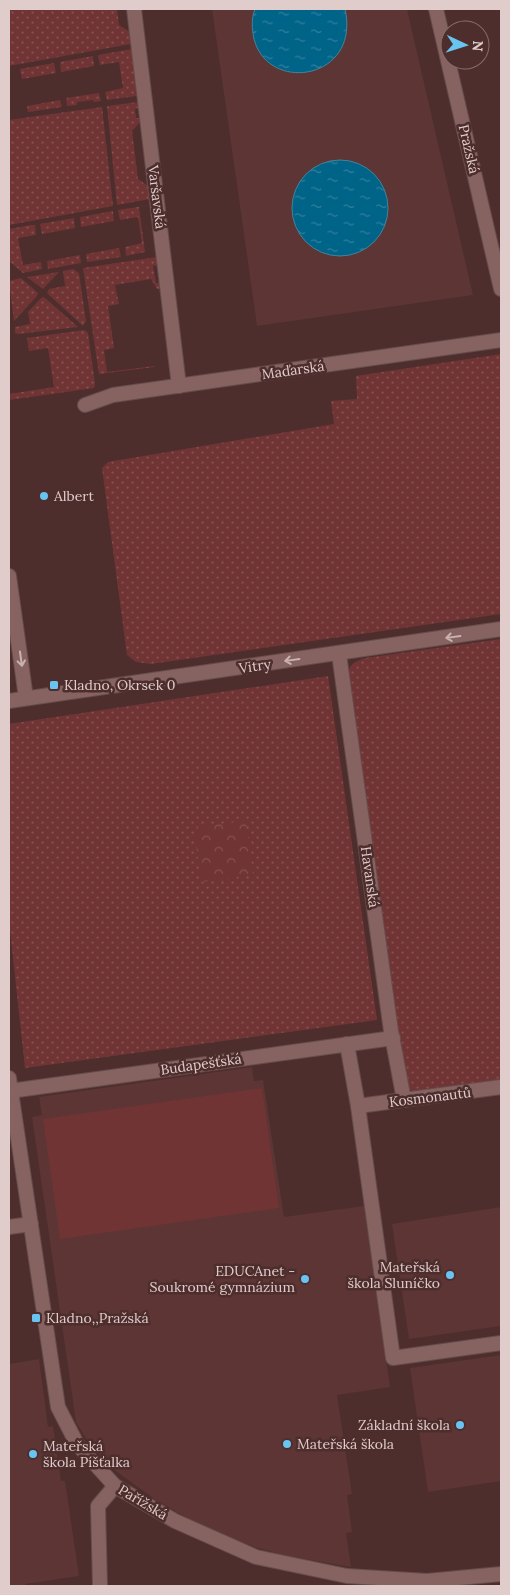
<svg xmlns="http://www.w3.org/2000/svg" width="510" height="1595" font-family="Lora,serif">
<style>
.built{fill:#5c3534}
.grass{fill:url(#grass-dots)}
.park{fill:url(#park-crowns)}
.garden{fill:#713435}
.water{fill:url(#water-ripples);stroke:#44839c}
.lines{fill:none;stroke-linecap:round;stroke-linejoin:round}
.minor-casing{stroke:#664c4c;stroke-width:16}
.tertiary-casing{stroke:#664c4c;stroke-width:16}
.minor{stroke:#866261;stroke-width:14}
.tertiary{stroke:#866261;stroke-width:14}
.oneway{stroke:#cab2b1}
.poi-dot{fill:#69c4f1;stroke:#4d2e2d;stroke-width:2}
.labels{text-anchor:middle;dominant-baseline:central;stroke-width:5;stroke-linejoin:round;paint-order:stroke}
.street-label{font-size:14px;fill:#e1cccc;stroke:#4d2e2d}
.poi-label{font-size:14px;fill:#e1cccc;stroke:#4d2e2d;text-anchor:start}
</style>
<defs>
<pattern id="grass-dots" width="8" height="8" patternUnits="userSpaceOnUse" patternTransform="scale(1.25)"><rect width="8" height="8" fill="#713435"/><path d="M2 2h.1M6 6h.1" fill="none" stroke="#855051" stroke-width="1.8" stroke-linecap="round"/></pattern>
<pattern id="park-crowns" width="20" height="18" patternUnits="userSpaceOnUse" patternTransform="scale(1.25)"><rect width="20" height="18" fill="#713435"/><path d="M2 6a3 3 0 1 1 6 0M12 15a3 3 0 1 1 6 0" fill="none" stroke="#855051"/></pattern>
<pattern id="water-ripples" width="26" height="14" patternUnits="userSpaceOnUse" patternTransform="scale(1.25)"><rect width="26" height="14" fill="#006488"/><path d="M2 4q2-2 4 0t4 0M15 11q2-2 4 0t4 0" fill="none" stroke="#31809d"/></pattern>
</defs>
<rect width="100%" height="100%" fill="#4d2e2d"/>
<!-- built -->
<g class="built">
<polygon points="212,9 407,9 473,295 257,326"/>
<polygon points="252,1067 254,1081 263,1080 284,1217 364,1206 390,1387 337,1395 352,1494 347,1495 352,1532 346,1533 351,1567 288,1556 258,1548 223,1536 196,1523 153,1498 109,1466 88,1442 76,1422 32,1117 42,1115 39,1097"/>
<polygon points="501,1207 501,1326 409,1339 392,1224"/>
<polygon points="501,1355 501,1481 428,1492 410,1368"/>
<polygon points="39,1359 48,1427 53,1426 61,1481 65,1481 79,1576 25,1584 25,1586 9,1586 9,1364"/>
</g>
<!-- grass -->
<g class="grass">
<polygon points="9,9 117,9 119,25 130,32 131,44 9,66"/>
<polygon points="132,49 137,96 107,100 105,92 123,88 119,62 100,65 98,55"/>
<polygon points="93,56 94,66 61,72 60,62"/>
<polygon points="54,63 56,73 22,79 20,69"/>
<polygon points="99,93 101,101 94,102 93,100 77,102 77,105 67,106 66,98"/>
<polygon points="60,100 62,107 28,112 27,106"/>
<polygon points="138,102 139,108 135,109 136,118 140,118 141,121 132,131 138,179 148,186 150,199 117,205 107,106"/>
<polygon points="102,107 113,206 9,225 9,120"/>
<polygon points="151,205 139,207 145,252 126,256 125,247 142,243 138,217 120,220 118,210"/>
<polygon points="113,211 114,221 81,227 80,217"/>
<polygon points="74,218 75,228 42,234 40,224"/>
<polygon points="31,225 35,225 36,235 18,238 23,265 41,262 42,269 23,273 9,261 9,229"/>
<polygon points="119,248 121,257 87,262 86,254"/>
<polygon points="80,255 81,263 48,269 47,261"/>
<polygon points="157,257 158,265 153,266 156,283 160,283 159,289 157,289 151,279 115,285 119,304 108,306 114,348 104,350 107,372 154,366 154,367 99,374 83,268"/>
<polygon points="73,269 79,273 86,321 83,326 47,293 49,289 65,286 63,271"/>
<polygon points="59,272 43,289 27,277"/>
<polygon points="21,278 38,293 37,296 14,321 9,281"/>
<polygon points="43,297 45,298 78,327 18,334 15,333 15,327 30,324 28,312 40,299"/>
<polygon points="84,330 88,333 95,384 94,388 9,400 9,394 54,387 48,348 29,351 27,338"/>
<polygon points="501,354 501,614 151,664 136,662 127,655 102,468 108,462 334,424 331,401 357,399 356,376"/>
<path d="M 501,639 L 501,1084 L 417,1094 L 409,1089 L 404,1078 L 346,683 C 348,668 349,663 365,658 Z"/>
<polygon points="328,676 377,1020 25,1068 9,921 9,724"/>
</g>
<!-- park -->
<polygon class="park" points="246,821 253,875 201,882 194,827"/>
<!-- garden -->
<polygon class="garden" points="262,1088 279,1208 60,1239 43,1119"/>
<!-- water -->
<g class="water">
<path d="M 255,9 L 345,9 C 361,80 268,94 254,39 C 252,29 251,19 255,9 Z"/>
<circle cx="340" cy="208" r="48"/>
</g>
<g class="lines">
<!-- minor casing -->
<g class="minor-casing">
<g id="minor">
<polyline points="134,9 179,386"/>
<polyline points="85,405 113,395 501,340"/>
<polyline points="9,576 26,698"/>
<polyline points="339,654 391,1031 404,1100"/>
<polyline points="9,701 501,629"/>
<polyline points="347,1044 358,1106 393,1358 501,1343"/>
<polyline points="9,1078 58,1407 77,1444 115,1486 175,1521 256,1557 347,1576 427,1581 501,1574"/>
<polyline points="10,1091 393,1038"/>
<polyline points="358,1106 501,1087"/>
<polyline points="9,1227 31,1224"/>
<polyline points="100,1586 98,1506 115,1486"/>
</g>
</g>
<!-- tertiary casing -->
<g class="tertiary-casing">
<polyline id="tertiary" points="436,9 501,289"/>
</g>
<!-- minor -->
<use href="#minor" class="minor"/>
<!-- tertiary -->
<use href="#tertiary" class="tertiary"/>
</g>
<!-- one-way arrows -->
<defs><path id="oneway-shaft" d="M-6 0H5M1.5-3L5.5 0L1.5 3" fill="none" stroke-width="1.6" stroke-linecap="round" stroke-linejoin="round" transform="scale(1.25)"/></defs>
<g class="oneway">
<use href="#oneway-shaft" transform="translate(453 637) rotate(172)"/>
<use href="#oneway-shaft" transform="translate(21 659) rotate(82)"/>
<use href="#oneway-shaft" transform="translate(292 660) rotate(172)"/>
</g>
<!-- markers -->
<g class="poi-dot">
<circle cx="44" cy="496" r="5"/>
<rect x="49" y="680" width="10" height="10" rx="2.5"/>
<circle cx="450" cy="1275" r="5"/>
<circle cx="305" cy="1279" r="5"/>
<rect x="31" y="1313" width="10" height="10" rx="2.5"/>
<circle cx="460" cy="1425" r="5"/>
<circle cx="287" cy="1444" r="5"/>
<circle cx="33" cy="1454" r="5"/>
</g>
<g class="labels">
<!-- street labels -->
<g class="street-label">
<text transform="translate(469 149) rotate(77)">Pražská</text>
<text transform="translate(157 197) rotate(83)">Varšavská</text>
<text transform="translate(293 370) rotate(-8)">Maďarská</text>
<text transform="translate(255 666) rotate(-8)">Vitry</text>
<text transform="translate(370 877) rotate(82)">Havanská</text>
<text transform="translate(201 1064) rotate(-8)">Budapešťská</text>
<text transform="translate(430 1097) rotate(-7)">Kosmonautů</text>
<text transform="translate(143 1502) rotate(31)">Pařížská</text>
</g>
<!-- poi labels -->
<g class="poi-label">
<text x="54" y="496">Albert</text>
<text x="64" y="685">Kladno, Okrsek 0</text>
<text x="440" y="1267" text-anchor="end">Mateřská<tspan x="440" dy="16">škola Sluníčko</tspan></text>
<text x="295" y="1271" text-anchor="end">EDUCAnet -<tspan x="295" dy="16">Soukromé gymnázium</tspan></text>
<text x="46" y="1318">Kladno,,Pražská</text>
<text x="450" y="1425" text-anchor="end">Základní škola</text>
<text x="297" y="1444">Mateřská škola</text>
<text x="43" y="1446">Mateřská<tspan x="43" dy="16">škola Píšťalka</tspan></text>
</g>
</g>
<!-- border -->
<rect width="510" height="1595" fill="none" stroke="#e1cccc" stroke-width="20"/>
<!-- north arrow -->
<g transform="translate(465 45) rotate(94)"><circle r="24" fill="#4d2e2d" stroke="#886d6d"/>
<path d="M0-4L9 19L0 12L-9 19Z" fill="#69c4f1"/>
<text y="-8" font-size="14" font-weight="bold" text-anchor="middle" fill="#e1cccc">N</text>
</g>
</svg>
